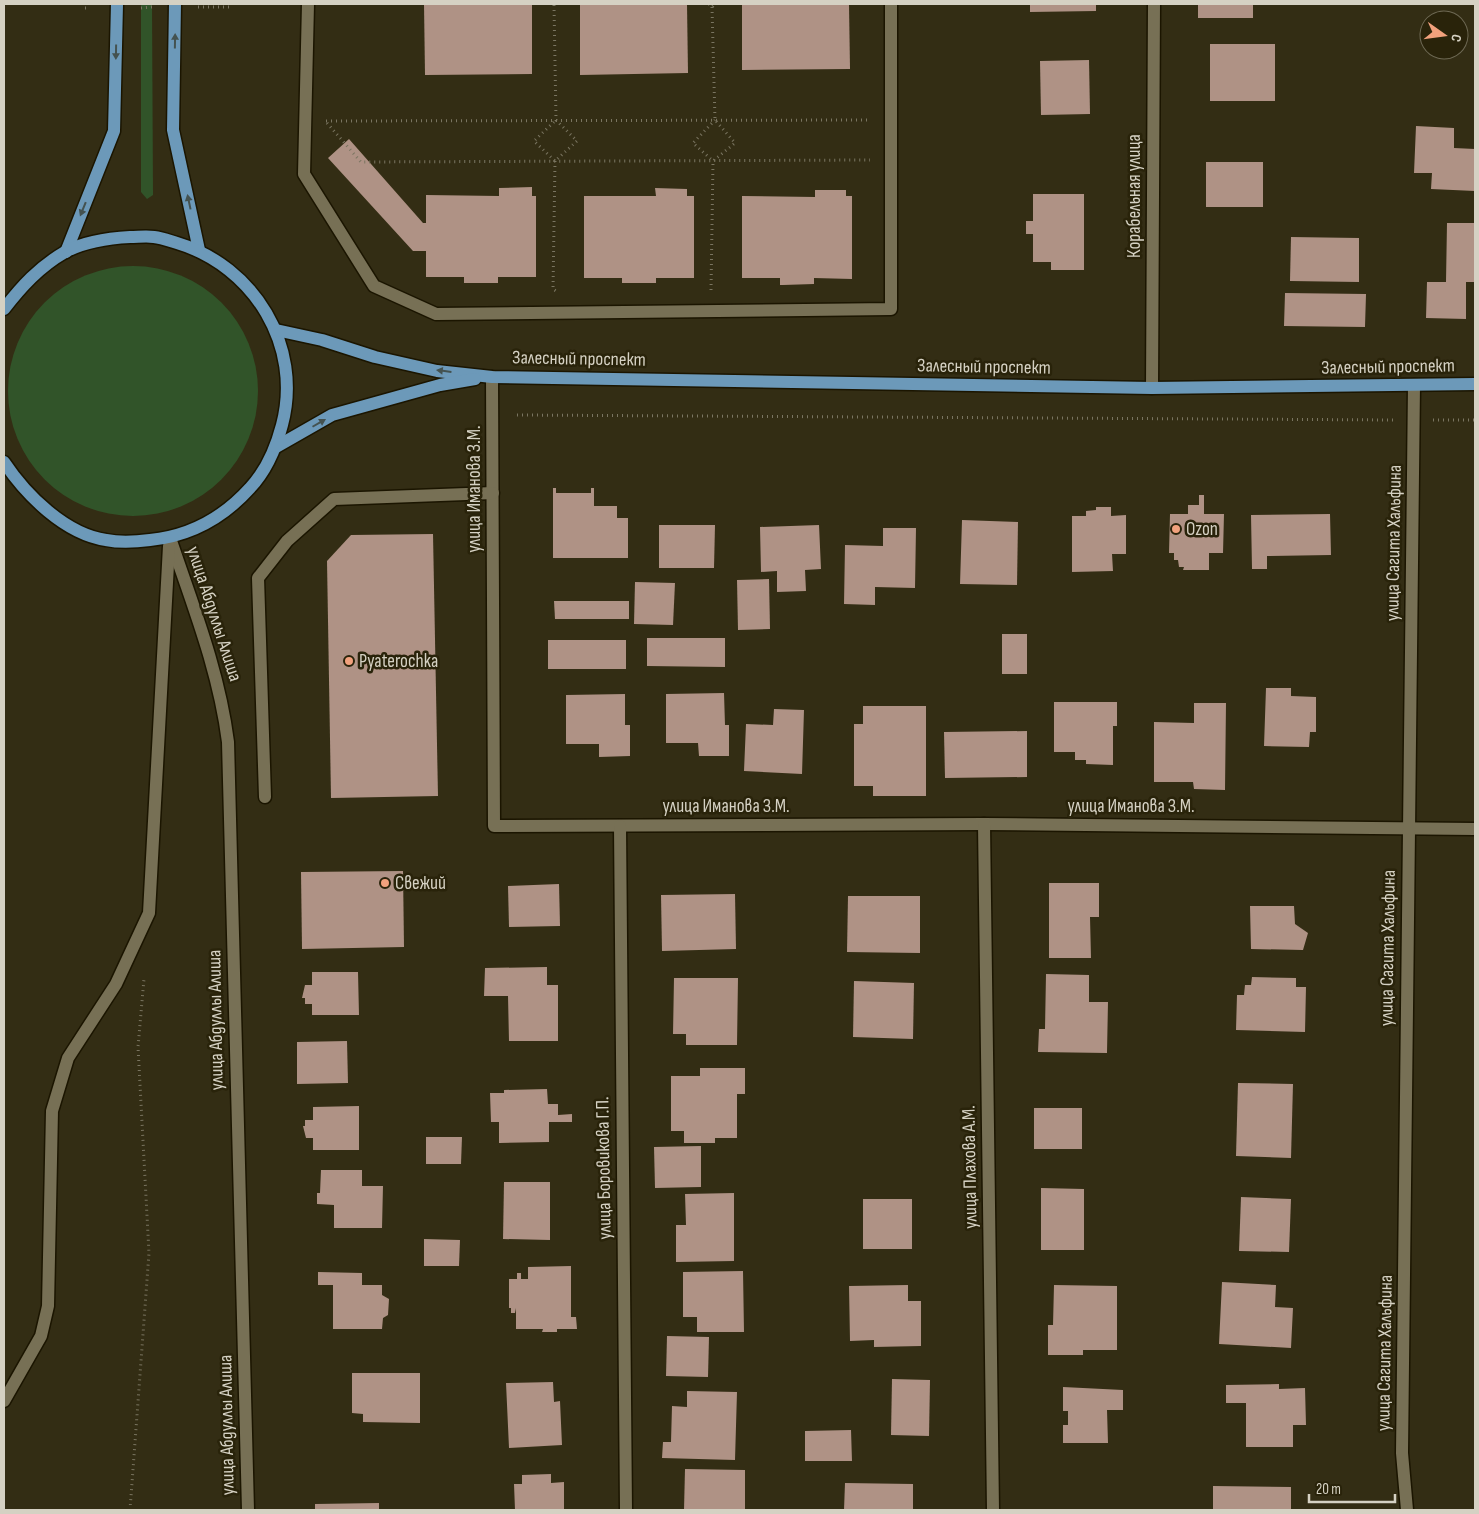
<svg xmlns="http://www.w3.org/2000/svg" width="1479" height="1514" font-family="'Sofia Sans Condensed',sans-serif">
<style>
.green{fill:#315429}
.building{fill:#af9285}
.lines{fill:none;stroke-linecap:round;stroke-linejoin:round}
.minor-casing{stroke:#1b1500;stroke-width:15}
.major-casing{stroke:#1b1500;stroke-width:15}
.path{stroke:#7a7561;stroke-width:3;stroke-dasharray:1 4;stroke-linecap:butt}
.minor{stroke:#777055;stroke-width:12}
.major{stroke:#6c99b9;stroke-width:12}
.oneway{fill:#445250}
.poi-dot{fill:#f1a17d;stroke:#29230a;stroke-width:2}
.labels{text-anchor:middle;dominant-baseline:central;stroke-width:5;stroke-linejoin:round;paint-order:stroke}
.street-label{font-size:19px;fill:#d5d1c3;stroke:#29230a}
.poi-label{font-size:19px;fill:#d5d1c3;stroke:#29230a;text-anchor:start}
</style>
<rect width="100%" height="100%" fill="#332d14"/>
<!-- green -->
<g class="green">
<polygon points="141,4 152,4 153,195 147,199 141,192"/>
<circle cx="133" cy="391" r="125"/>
</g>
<!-- building -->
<g class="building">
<polygon points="424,4 532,4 532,74 425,75"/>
<polygon points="580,4 687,4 688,73 580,75"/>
<polygon points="742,4 849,4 850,69 742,70"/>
<polygon points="1030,4 1096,4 1096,11 1030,12"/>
<rect x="1198" y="4" width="55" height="14"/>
<rect x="1210" y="44" width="65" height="57"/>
<polygon points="1089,60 1090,114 1041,115 1040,61"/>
<polygon points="1416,126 1454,128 1454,148 1475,149 1475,191 1431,189 1432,173 1414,173"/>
<polygon points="349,139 423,223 426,223 426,195 499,196 499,188 532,187 532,196 536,196 536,277 498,277 498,283 464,283 464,277 426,277 426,251 413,251 328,158"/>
<rect x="1206" y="162" width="57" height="45"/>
<polygon points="655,188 687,189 687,196 694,196 694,278 656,278 656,283 622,283 622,278 584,278 584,196 656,196"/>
<polygon points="815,190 846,190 846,196 852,196 852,279 814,278 814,284 783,285 780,285 780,278 742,278 742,196 815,197"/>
<polygon points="1033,194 1084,194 1084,270 1051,270 1051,262 1033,262 1033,234 1026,234 1026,221 1033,221"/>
<polygon points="1447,223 1475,223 1475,282 1466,282 1466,319 1426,318 1427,282 1446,282"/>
<polygon points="1291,237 1359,238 1359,282 1290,281"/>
<polygon points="1285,293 1366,294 1365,327 1284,326"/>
<polygon points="553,488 556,488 556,493 591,493 591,488 594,488 594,506 617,506 617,518 628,518 628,558 553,558"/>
<polygon points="1199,495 1204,495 1204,514 1224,514 1223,553 1209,553 1209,570 1183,570 1184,567 1179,567 1178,560 1174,560 1174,553 1169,553 1170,514 1188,514 1188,505 1199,505"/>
<polygon points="1096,507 1111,507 1111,516 1126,515 1126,554 1112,554 1113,571 1072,572 1072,516 1086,516 1086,511 1096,510"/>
<polygon points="1330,514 1331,555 1267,556 1267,569 1252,569 1251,515"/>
<polygon points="962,520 1018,522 1017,585 960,584"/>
<polygon points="659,525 715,525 714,568 659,568"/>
<polygon points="819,525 821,569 805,570 806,591 777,592 777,571 761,572 760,527"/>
<polygon points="883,528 916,528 915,588 875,587 875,605 844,604 845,545 883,546"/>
<polygon points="433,534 438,796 331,798 327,561 351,535"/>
<polygon points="769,579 770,629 738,630 737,580"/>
<polygon points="635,582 675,583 673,625 634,624"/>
<polygon points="554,601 629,601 629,619 555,619"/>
<rect x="1002" y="634" width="25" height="40"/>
<polygon points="647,638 725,638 725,667 647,666"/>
<rect x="548" y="640" width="78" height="29"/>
<polygon points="1266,688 1291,688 1291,696 1316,697 1316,732 1310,732 1309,747 1264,746"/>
<polygon points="724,693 725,725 729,725 729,756 699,756 698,743 666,743 666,694"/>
<polygon points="625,694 625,725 630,725 630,756 599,757 599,744 566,744 566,695"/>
<polygon points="1054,702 1117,702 1117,726 1113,726 1113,765 1086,764 1086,760 1075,760 1075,752 1054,752"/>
<polygon points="1194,703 1226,703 1225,790 1194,789 1193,782 1154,782 1154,722 1194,723"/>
<polygon points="863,706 926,706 926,796 873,796 873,786 854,786 854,724 863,724"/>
<polygon points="774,709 804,710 802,774 744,771 746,724 773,725"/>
<polygon points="1027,731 1027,777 945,778 944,732"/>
<polygon points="403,871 404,947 302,949 301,872"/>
<polygon points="1049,883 1099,883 1099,917 1090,917 1091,958 1049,958"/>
<polygon points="559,884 560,926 509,927 508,886"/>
<polygon points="735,894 736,949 662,951 661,895"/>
<polygon points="848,896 920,896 920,953 847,952"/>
<polygon points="1250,906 1294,906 1295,924 1308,933 1303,950 1251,949"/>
<polygon points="547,967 547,985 558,985 558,1041 509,1041 508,996 484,996 485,968"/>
<polygon points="312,972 358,972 359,1015 312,1015 312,1004 305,1004 305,998 302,998 305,985 312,985"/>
<polygon points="1046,974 1089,975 1089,1002 1108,1002 1107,1053 1038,1052 1039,1029 1045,1029"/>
<polygon points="1252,977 1296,978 1296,987 1306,987 1305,1032 1236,1030 1237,995 1244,995 1245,985 1251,985"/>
<polygon points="674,978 738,978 737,1045 686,1045 686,1034 673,1034"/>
<polygon points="854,981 914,983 913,1039 853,1037"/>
<polygon points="347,1041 348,1083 297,1084 297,1042"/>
<polygon points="700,1068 745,1068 745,1094 737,1094 737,1138 715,1138 715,1143 684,1143 684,1131 671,1131 671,1076 700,1076"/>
<polygon points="1238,1083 1293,1084 1291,1158 1236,1156"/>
<polygon points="547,1089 548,1104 558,1104 558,1115 572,1114 572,1122 549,1122 549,1142 499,1143 499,1122 491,1122 490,1093 504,1093 504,1090"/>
<polygon points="359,1106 359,1150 313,1150 313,1138 306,1138 303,1126 305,1126 305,1120 313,1120 313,1107"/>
<rect x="1034" y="1108" width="48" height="41"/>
<polygon points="426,1137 462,1137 461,1164 426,1164"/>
<polygon points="701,1146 701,1187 655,1188 654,1147"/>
<polygon points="321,1170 362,1170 362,1186 383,1186 382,1228 334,1228 334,1205 317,1204 317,1193 320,1193"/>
<polygon points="504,1182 550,1182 550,1240 503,1239"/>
<polygon points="1041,1188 1084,1189 1084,1250 1041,1250"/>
<polygon points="734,1193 734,1261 676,1262 676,1225 686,1225 685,1194"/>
<polygon points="1241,1197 1291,1199 1289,1252 1239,1251"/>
<rect x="863" y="1199" width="49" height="50"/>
<polygon points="424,1239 460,1240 459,1266 424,1266"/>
<polygon points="571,1266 571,1317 576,1317 577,1329 557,1329 557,1332 542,1332 543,1329 516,1329 516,1308 515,1313 511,1313 511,1308 509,1308 509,1279 517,1279 517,1273 521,1273 521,1279 528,1279 528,1267"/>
<polygon points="743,1271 744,1332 697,1332 697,1317 683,1317 683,1272"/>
<polygon points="318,1272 362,1273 362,1285 382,1285 382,1295 389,1299 388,1315 383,1318 382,1329 333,1329 333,1285 318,1285"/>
<polygon points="1222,1282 1276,1285 1275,1307 1293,1308 1291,1348 1219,1344"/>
<polygon points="908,1285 908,1301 921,1301 921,1346 874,1347 874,1340 850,1341 849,1286"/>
<polygon points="1054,1285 1117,1286 1117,1350 1083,1350 1083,1355 1048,1355 1048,1325 1053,1325"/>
<polygon points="667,1336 709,1337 708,1377 666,1376"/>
<polygon points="352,1373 420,1373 420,1423 363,1422 363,1414 352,1413"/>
<polygon points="892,1379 930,1380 929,1436 891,1435"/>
<polygon points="553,1382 554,1402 560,1401 562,1445 509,1448 506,1383"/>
<polygon points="1279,1384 1279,1389 1305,1388 1306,1425 1293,1425 1293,1447 1246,1447 1246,1403 1226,1403 1226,1385"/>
<polygon points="1063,1387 1123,1390 1123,1410 1107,1410 1108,1443 1063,1443 1063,1425 1068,1425 1068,1411 1063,1411"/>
<polygon points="687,1391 737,1392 735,1460 662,1458 663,1442 671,1442 672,1406 687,1407"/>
<polygon points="851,1430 852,1461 805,1461 805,1431"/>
<polygon points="685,1469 745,1470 745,1510 684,1510"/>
<polygon points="551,1474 551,1483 564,1482 564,1510 515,1510 514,1484 522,1484 522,1475"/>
<polygon points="845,1483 913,1484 913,1510 844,1510"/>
<polygon points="1213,1486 1291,1487 1291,1510 1213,1510"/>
<polygon points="379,1503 379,1510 315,1510 315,1504"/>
</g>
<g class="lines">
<!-- minor casing -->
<g class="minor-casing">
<g id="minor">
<polyline points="308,4 304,174 374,286 436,314 891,309 891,4"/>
<polyline points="492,377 494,826 984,824 1475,829"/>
<polyline points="1152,388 1154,4"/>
<path d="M 170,538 C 193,606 219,671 228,742 L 248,1510"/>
<polyline points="265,797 258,578 287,541 334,499 493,493"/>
<polyline points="984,824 993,1510"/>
<polyline points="620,826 626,1510"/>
<polyline points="4,1401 41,1336 48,1306 52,1111 68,1058 116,984 149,913 169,546"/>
<polyline points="1407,1510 1402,1453 1414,385"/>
</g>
</g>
<!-- major casing -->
<g class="major-casing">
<g id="major">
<polyline points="175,4 173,130 199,250"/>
<polyline points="66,252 114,131 117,4"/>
<path d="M 4,309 C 21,287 39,267 65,252 C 84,242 109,238 130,237 C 138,237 147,236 154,237 C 162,238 170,241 177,243 C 254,266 303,346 282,425 C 276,448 267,470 250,488 C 223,518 190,536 150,540 C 135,542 121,543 106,540 C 65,534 26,495 4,462"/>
<polyline points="276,330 322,340 375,357 437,371 492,377 1152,388 1475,384"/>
<polyline points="276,447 332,415 440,385 475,379"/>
</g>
</g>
<!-- path -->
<g class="path">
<polyline points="709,4 712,7 715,4"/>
<polyline points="554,5 556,120 577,141 555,161 534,141 556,120"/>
<polyline points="198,7 229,7"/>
<polyline points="712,7 715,120 735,143 713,161 693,143 715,120"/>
<polyline points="85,8 90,8"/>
<polyline points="141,8 152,7"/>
<polyline points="326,121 870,120"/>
<polyline points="327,123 361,162 870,160"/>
<polyline points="555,161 553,289 556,291"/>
<polyline points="711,290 713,161"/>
<polyline points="517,415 1394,420"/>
<polyline points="1433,420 1475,420"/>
<polyline points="130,1510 149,1253 138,1047 144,979"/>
</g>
<!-- minor -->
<use href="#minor" class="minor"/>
<!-- major -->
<use href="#major" class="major"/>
</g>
<!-- one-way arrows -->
<defs><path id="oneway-solid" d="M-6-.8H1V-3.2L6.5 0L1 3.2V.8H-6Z" transform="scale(1.25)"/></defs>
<g class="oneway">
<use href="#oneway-solid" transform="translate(175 41) rotate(-89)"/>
<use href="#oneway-solid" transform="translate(116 52) rotate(91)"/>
<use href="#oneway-solid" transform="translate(189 202) rotate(-102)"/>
<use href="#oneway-solid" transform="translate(83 209) rotate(112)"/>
<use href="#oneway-solid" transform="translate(444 371) rotate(-173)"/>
<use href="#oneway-solid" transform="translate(319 423) rotate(-30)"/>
</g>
<!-- markers -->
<g class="poi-dot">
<circle cx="1176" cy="529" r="5"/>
<circle cx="349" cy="661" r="5"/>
<circle cx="385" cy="883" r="5"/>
</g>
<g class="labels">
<!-- street labels -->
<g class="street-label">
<text transform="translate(1134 196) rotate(-90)">Корабельная улица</text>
<text transform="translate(579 359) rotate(1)">Залесный проспект</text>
<text transform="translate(984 367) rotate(1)">Залесный проспект</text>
<text transform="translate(1388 367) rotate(-1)">Залесный проспект</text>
<text transform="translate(474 489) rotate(-90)">улица Иманова З.М.</text>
<text transform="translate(1394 543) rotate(-89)">улица Сагита Хальфина</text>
<text transform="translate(214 614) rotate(72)">улица Абдуллы Алиша</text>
<text x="726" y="806">улица Иманова З.М.</text>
<text x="1131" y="806">улица Иманова З.М.</text>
<text transform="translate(1388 948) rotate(-89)">улица Сагита Хальфина</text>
<text transform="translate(216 1020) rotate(-91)">улица Абдуллы Алиша</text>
<text transform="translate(970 1167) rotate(-91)">улица Плахова А.М.</text>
<text transform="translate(604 1168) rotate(-91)">улица Боровикова Г.П.</text>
<text transform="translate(1385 1353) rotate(-89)">улица Сагита Хальфина</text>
<text transform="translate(227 1425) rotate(-91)">улица Абдуллы Алиша</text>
</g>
<!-- poi labels -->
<g class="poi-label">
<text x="1186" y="529">Ozon</text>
<text x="359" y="661">Pyaterochka</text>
<text x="395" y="883">Свежий</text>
</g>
</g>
<!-- border -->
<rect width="1479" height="1514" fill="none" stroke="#d5d1c3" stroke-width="10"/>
<!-- north arrow -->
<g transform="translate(1444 35) rotate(104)"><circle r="24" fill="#29230a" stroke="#6e6954"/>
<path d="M0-4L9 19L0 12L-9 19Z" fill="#f1a17d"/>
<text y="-8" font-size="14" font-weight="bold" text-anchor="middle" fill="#d5d1c3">С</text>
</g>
<!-- scale -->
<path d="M1309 1494v8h86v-8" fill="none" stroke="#d5d1c3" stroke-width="2.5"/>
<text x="1316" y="1494" font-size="15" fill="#d5d1c3" stroke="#29230a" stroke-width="4" paint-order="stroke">20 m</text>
</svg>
